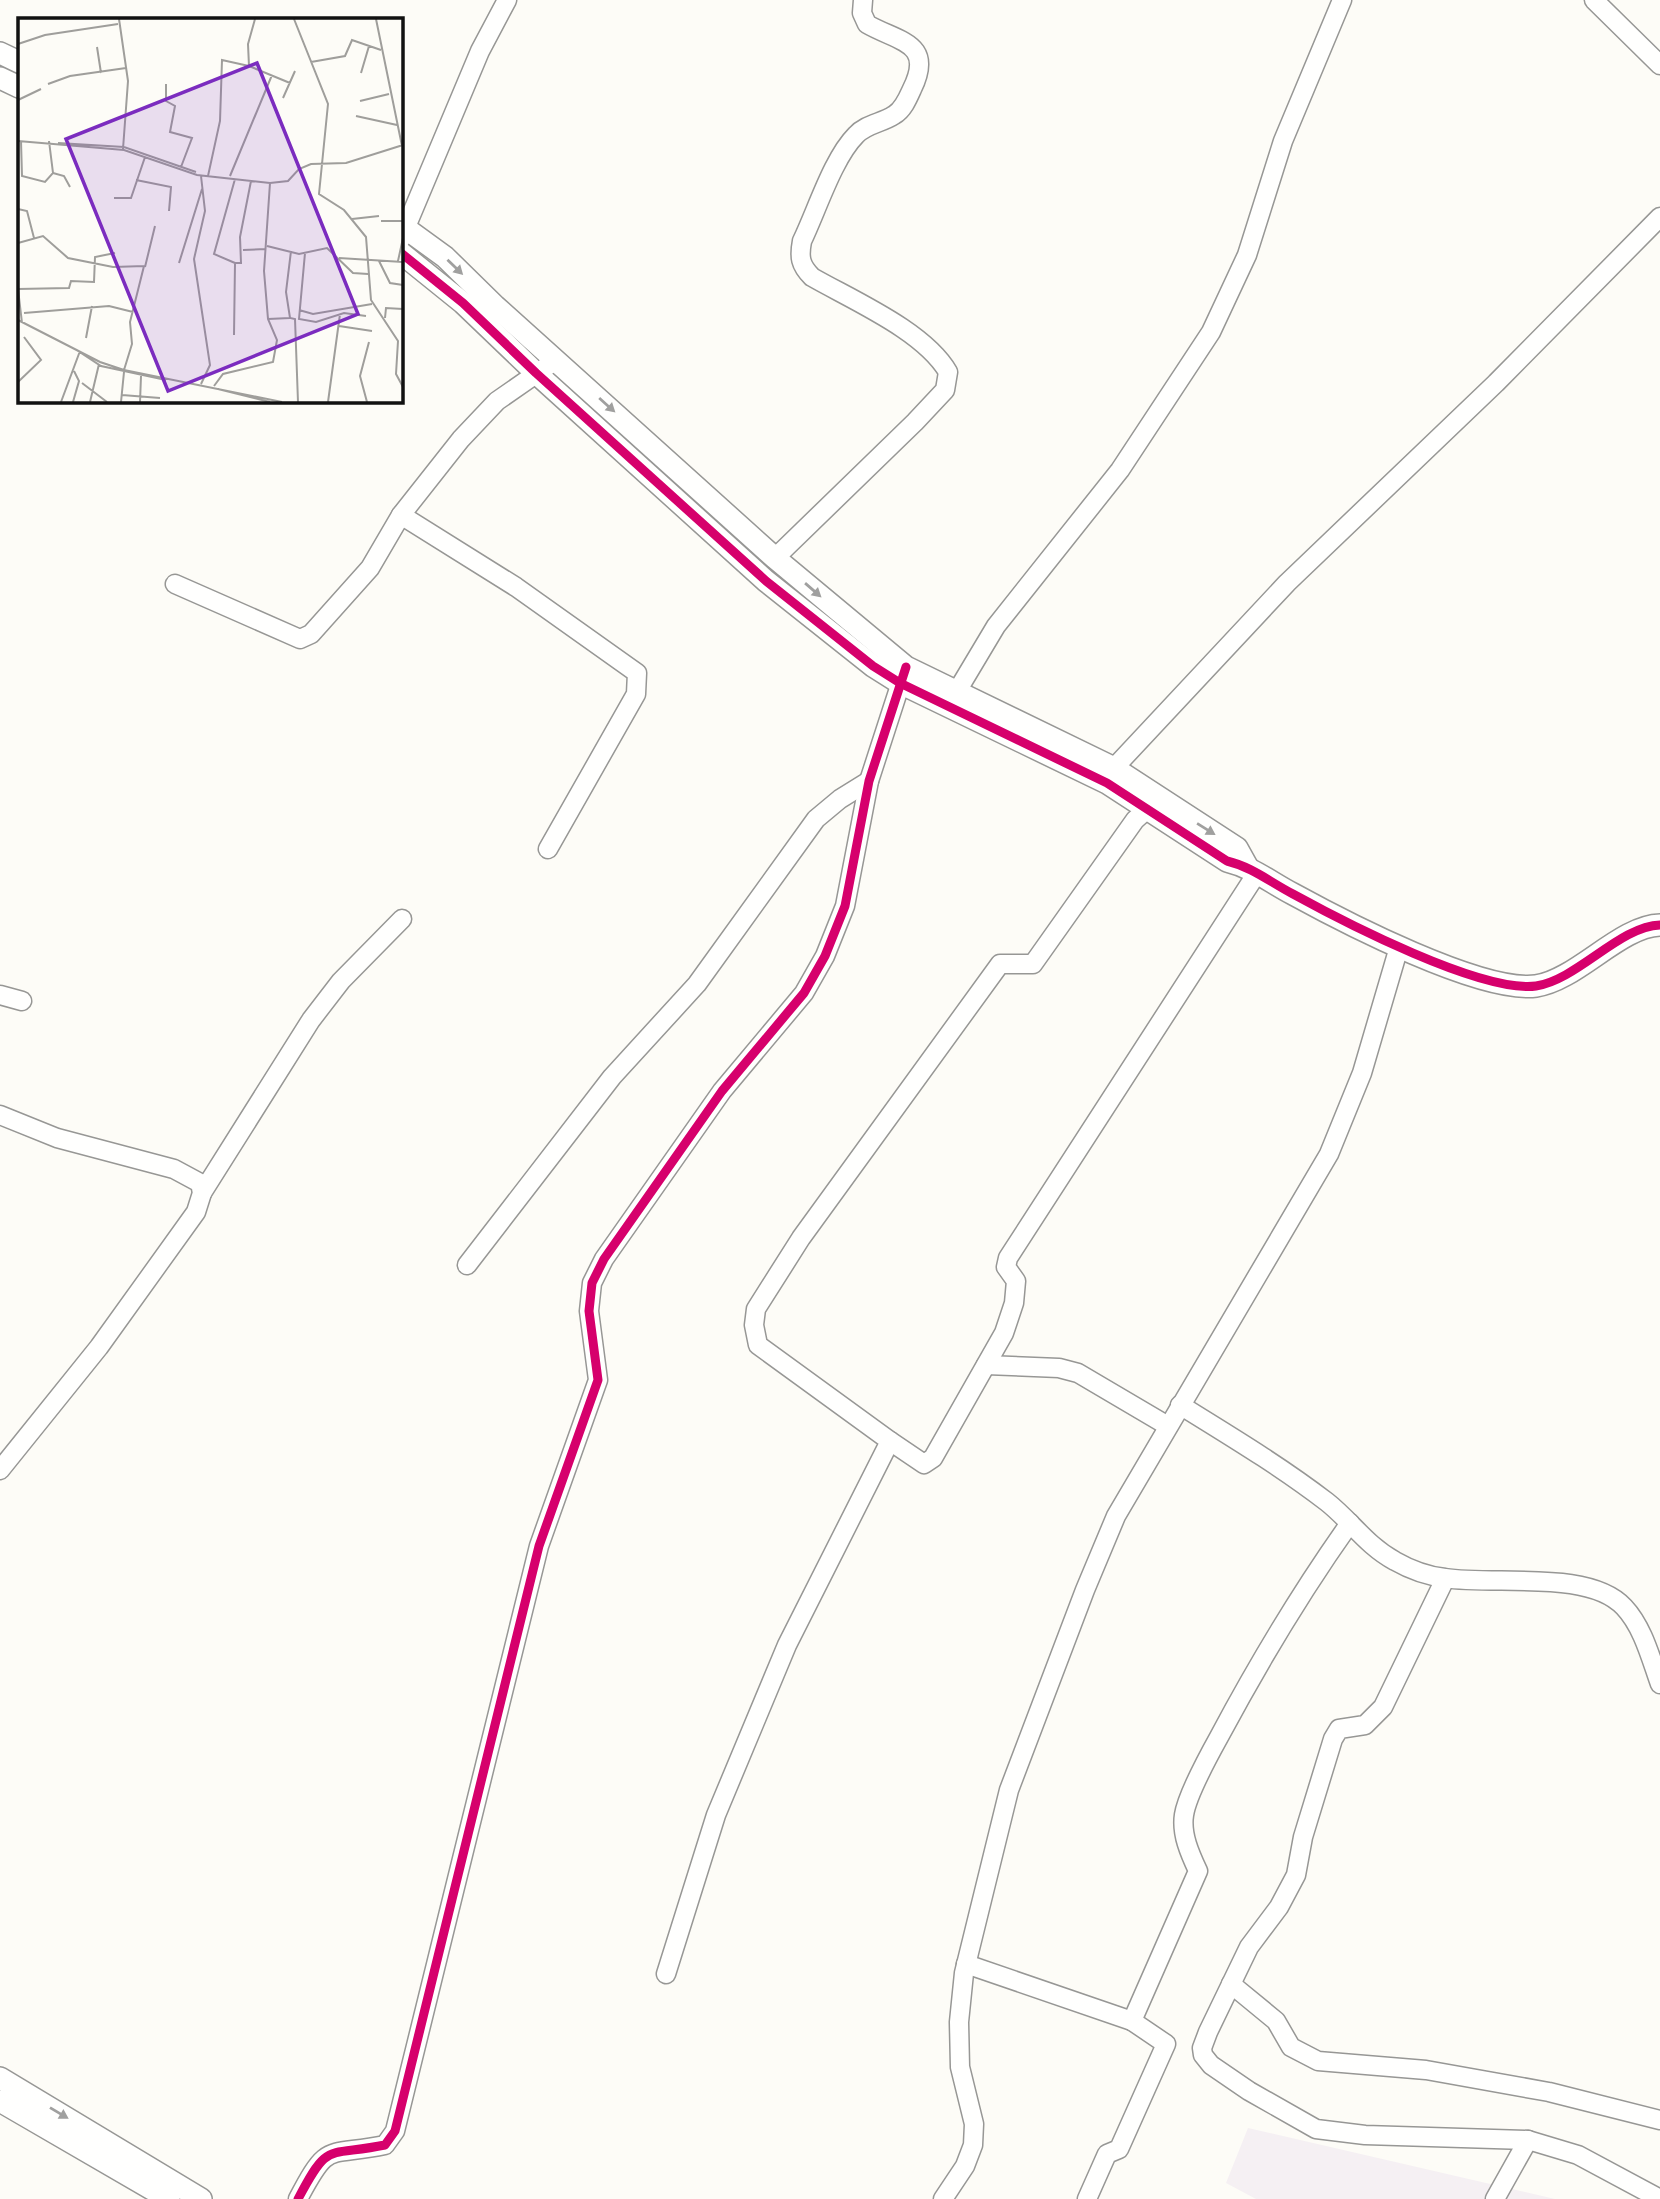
<svg xmlns="http://www.w3.org/2000/svg" width="1660" height="2199" font-family="'Times New Roman',serif">
<style>
.industrial{fill:#f5f0f3}
.lines{fill:none;stroke-linecap:round;stroke-linejoin:round}
.minor-casing{stroke:#979795;stroke-width:21}
.tertiary-casing{stroke:#979795;stroke-width:24}
.minor{stroke:#fffffe;stroke-width:18}
.tertiary{stroke:#fffffe;stroke-width:21}
.cycleway-casing{stroke:#fff;stroke-width:13}
.cycleway{stroke:#d6006c;stroke-width:9}
.oneway{fill:#a0a09f}
.inset-road{fill:none;stroke:#9f9e9b;stroke-width:2}
.view{fill:#7b2cbf;fill-opacity:0.15;stroke:#7b2cbf;stroke-width:3.5}
.inset-edge{fill:none;stroke:#111;stroke-width:3.5}
</style>
<rect width="100%" height="100%" fill="#fdfcf7"/>
<!-- industrial -->
<polygon class="industrial" points="1248,2128 1555,2199 1256,2199 1226,2183"/>
<g class="lines">
<!-- minor casing -->
<g class="minor-casing">
<g id="minor">
<polyline points="1594,0 1660,65"/>
<polyline points="401,239 480,51 507,0"/>
<polyline points="401,515 516,587 637,673 636,694 548,849"/>
<path d="M 775,558 L 915,422 L 945,390 L 948,372 C 924,331 854,301 812,277 C 800,265 799,257 802,241 C 817,210 833,158 856,135 C 866,124 882,123 894,115 C 903,110 908,98 912,89 C 935,42 898,42 867,24 L 862,13 L 863,0"/>
<polyline points="175,584 300,639 311,634 370,568 401,515 461,439 497,401 556,360"/>
<polyline points="950,703 996,626 1120,470 1211,332 1247,255 1283,141 1342,0"/>
<polyline points="1114,768 1287,583 1496,383 1660,217"/>
<polyline points="0,995 22,1001"/>
<polyline points="0,1115 57,1138 174,1169 200,1183 202,1193 196,1212 99,1347 0,1470"/>
<polyline points="202,1193 311,1020 341,981 402,919"/>
<polyline points="467,1265 612,1077 697,984 816,819 840,799 869,781"/>
<polyline points="986,1365 1059,1368 1078,1373 1168,1426"/>
<path d="M 1180,1405 C 1230,1436 1280,1466 1327,1502 C 1351,1521 1367,1546 1395,1561 C 1409,1569 1428,1576 1445,1578 C 1494,1586 1589,1569 1624,1607 C 1643,1627 1651,1659 1660,1684"/>
<polyline points="890,1441 924,1464 933,1458 1004,1333 1014,1303 1016,1281 1006,1267 1008,1258 1257,873"/>
<polyline points="1445,1579 1383,1707 1365,1725 1339,1729 1333,1739 1303,1837 1296,1875 1279,1907 1249,1947 1208,2032 1202,2048 1203,2055 1211,2065 1249,2091 1316,2129 1365,2135 1528,2140 1578,2155 1660,2199"/>
<polyline points="966,1964 1132,2021"/>
<polyline points="666,1974 716,1815 787,1645 890,1441 758,1345 754,1325 756,1309 801,1238 1000,964 1033,964 1135,820 1156,801"/>
<polyline points="1231,1984 1276,2021 1291,2047 1318,2061 1426,2070 1549,2092 1660,2120"/>
<path d="M 298,2199 C 329,2140 326,2157 385,2145 L 395,2131 L 539,1546 L 598,1380 L 589,1311 L 592,1283 L 604,1259 L 722,1091 L 804,993 L 825,956 L 845,906 L 869,781 L 904,673"/>
<polyline points="943,2199 965,2166 973,2145 974,2124 960,2067 959,2022 964,1973 1009,1790 1085,1590 1116,1516 1329,1154 1362,1073 1399,947"/>
<path d="M 1087,2199 L 1107,2154 L 1119,2149 L 1166,2044 L 1132,2021 L 1198,1871 C 1190,1854 1181,1834 1184,1815 C 1187,1795 1209,1755 1219,1737 C 1259,1662 1301,1592 1350,1523"/>
<polyline points="1495,2199 1528,2140"/>
</g>
</g>
<!-- tertiary casing -->
<g class="tertiary-casing">
<g id="tertiary">
<polyline points="0,53 19,62"/>
<polyline points="0,78 19,87"/>
<polyline points="401,225 445,257 495,306 775,558 906,667 1114,768 1237,848 1247,866"/>
<path d="M 401,253 L 463,303 L 536,373 L 766,581 L 873,666 L 900,683 L 1107,783 L 1227,861 C 1252,867 1270,882 1293,894 C 1344,922 1481,993 1536,986 C 1577,980 1620,926 1660,925"/>
<polyline points="0,2078 201,2199"/>
<polyline points="0,2101 169,2199"/>
</g>
</g>
<!-- minor -->
<use href="#minor" class="minor"/>
<!-- tertiary -->
<use href="#tertiary" class="tertiary"/>
<!-- cycleway casing -->
<g class="cycleway-casing">
<g id="cycleway">
<path d="M 401,253 L 463,303 L 536,373 L 766,581 L 873,666 L 900,683 L 1107,783 L 1227,861 C 1252,867 1270,882 1293,894 C 1344,922 1481,993 1536,986 C 1577,980 1620,926 1660,925"/>
<path d="M 298,2199 C 329,2140 326,2157 385,2145 L 395,2131 L 539,1546 L 598,1380 L 589,1311 L 592,1283 L 604,1259 L 722,1091 L 804,993 L 825,956 L 845,906 L 869,781 L 906,667"/>
</g>
</g>
<!-- cycleway -->
<use href="#cycleway" class="cycleway"/>
</g>
<!-- one-way arrows -->
<defs><path id="oneway-solid" d="M-6-.8H1V-3.2L6.5 0L1 3.2V.8H-6Z" transform="scale(1.75)"/></defs>
<g class="oneway">
<use href="#oneway-solid" transform="translate(455 267) rotate(44)"/>
<use href="#oneway-solid" transform="translate(607 405) rotate(42)"/>
<use href="#oneway-solid" transform="translate(813 590) rotate(41)"/>
<use href="#oneway-solid" transform="translate(1206 829) rotate(32)"/>
<use href="#oneway-solid" transform="translate(59 2113) rotate(31)"/>
</g>
<!-- overview -->
<g transform="translate(18 18)">
<rect width="385" height="385" fill="#fdfcf7"/>
<path class="inset-road" d="M 101,1 L 110,63 L 105,131M 237,1 L 230,26 L 231,48 L 272,65M 276,1 L 310,86 L 301,176 L 326,192 L 348,219 L 353,282 L 380,323 L 378,356 L 385,369M 358,1 L 384,128M 0,26 L 27,17 L 100,6M 79,29 L 83,55M 293,44 L 327,38 L 334,22 L 363,32M 343,55 L 351,28M 30,66 L 52,58 L 108,50M 148,66 L 148,83 L 157,88 L 152,114 L 174,120 L 163,149M 265,80 L 277,53M 0,82 L 23,71M 342,83 L 371,76M 338,98 L 379,107M 0,123 L 106,132 L 179,157 L 252,165 L 270,163 L 281,151 L 293,146 L 328,145 L 385,127M 3,123 L 4,158 L 27,164 L 35,155 L 31,123M 40,125 L 106,129 L 178,154M 35,155 L 46,158 L 52,169M 190,158 L 202,103 L 204,42 L 231,48M 212,158 L 254,57M 118,162 L 153,169 L 151,193M 96,180 L 113,180 L 127,139M 0,191 L 9,193 L 16,220M 334,201 L 361,198M 363,203 L 385,203M 0,225 L 25,218 L 50,240 L 95,249 L 126,248 L 112,304 L 114,326 L 106,352M 249,228 L 281,236 L 309,230 L 335,255 L 350,256M 225,232 L 248,231M 273,233 L 268,274 L 272,300 L 277,301 L 280,384M 287,235 L 281,301 L 298,304 L 326,295 L 348,298M 321,240 L 385,244M 361,243 L 372,265 L 385,267M 380,243 L 385,220M 161,245 L 184,171M 217,245 L 223,245 L 222,219 L 233,163M 127,249 L 137,208M 0,271 L 51,270 L 53,263 L 76,264 L 77,239 L 97,235M 0,271 L 4,305M 281,292 L 295,296 L 354,286M 6,295 L 91,288 L 115,294M 367,300 L 368,290 L 385,291M 250,301 L 272,300M 0,302 L 82,344 L 106,352 L 264,384M 321,308 L 354,313M 216,317 L 217,245 L 196,236 L 217,161M 68,320 L 74,288M 57,331 L 83,348 L 148,362M 0,364 L 23,342 L 6,319M 64,365 L 89,384M 183,366 L 192,347 L 176,241 L 187,193 L 183,158M 196,368 L 205,356 L 255,344 L 259,322 L 250,301 L 246,253 L 252,165M 200,371 L 252,384M 104,377 L 142,380M 43,384 L 62,333M 55,384 L 61,363 L 56,353M 72,384 L 81,346M 103,384 L 106,354M 122,384 L 123,358M 310,384 L 322,296M 349,384 L 342,358 L 351,324"/>
<path class="view" d="M 239,45 L 340,296 L 150,373 L 48,121 Z"/>
<rect width="385" height="385" class="inset-edge"/>
</g>
</svg>
